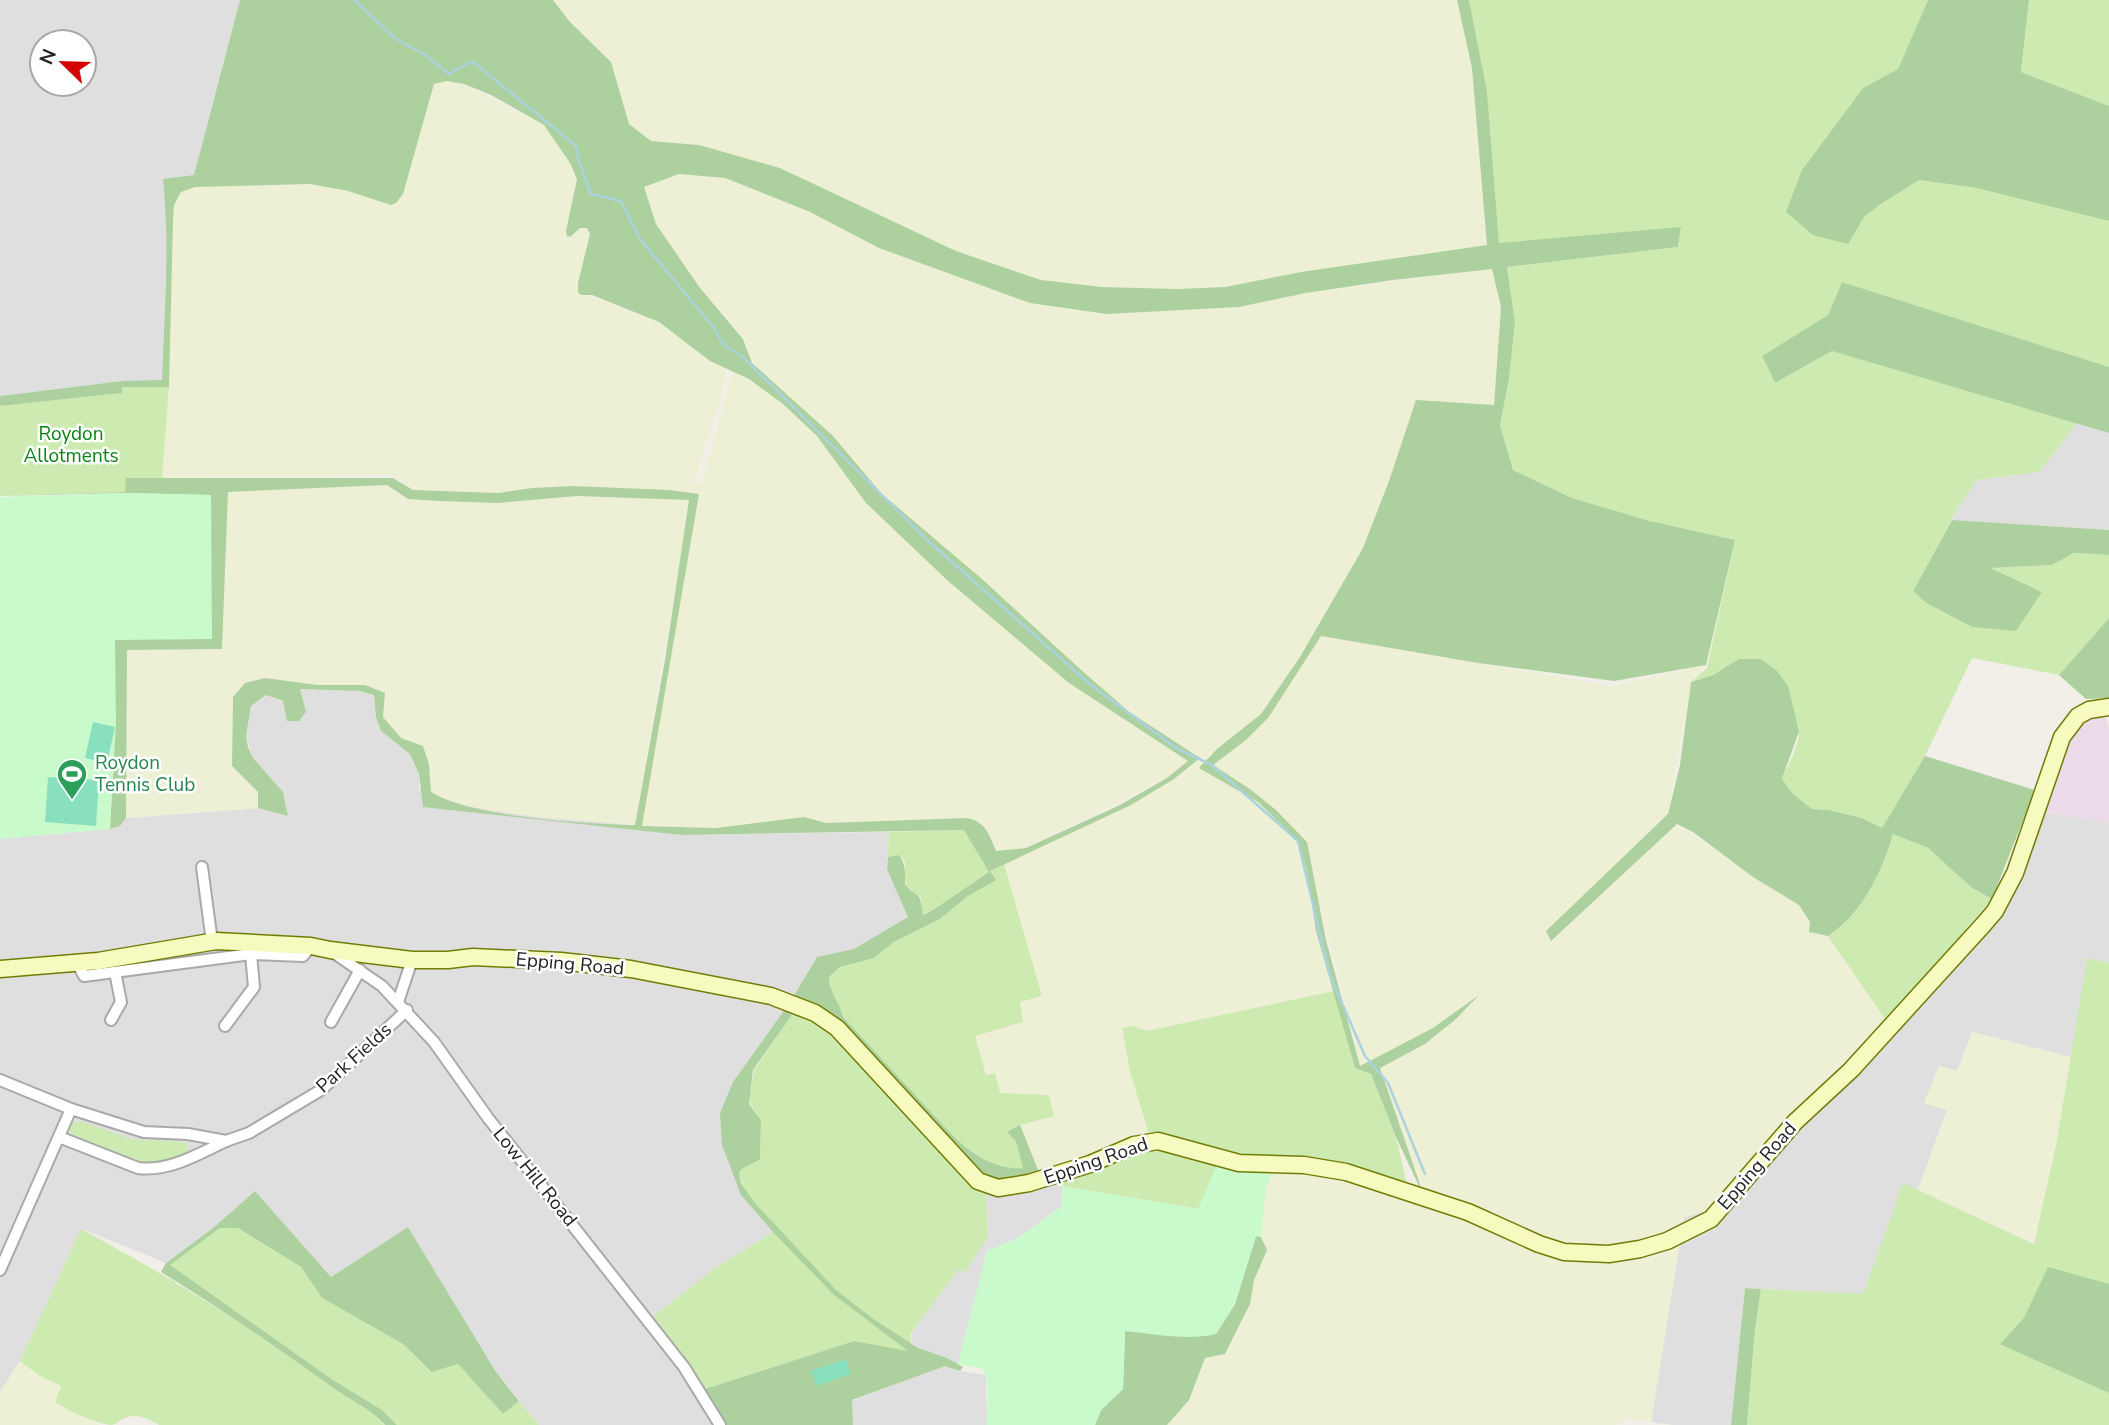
<svg xmlns="http://www.w3.org/2000/svg" width="2109" height="1425" font-family="'Nunito Sans',sans-serif">
<style>
.residential{fill:#e0dfdf;fill-rule:evenodd}
.industrial{fill:#ebdbe8}
.farmland{fill:#eef0d5}
.grass{fill:#cdebb0}
.forest{fill:#add19e}
.park{fill:#c8facc}
.pitch{fill:#88e0be}
.lines{fill:none;stroke-linecap:round;stroke-linejoin:round}
.stream{stroke:#aad3df;stroke-width:2.5}
.street-casing{stroke:#a9a9a9;stroke-width:14}
.secondary-casing{stroke:#707d05;stroke-width:19}
.street{stroke:#fff;stroke-width:10}
.secondary{stroke:#f7fabf;stroke-width:16}
.labels{text-anchor:middle;dominant-baseline:central;stroke-width:5;stroke-linejoin:round;paint-order:stroke}
.park-label{font-size:19px;fill:#0c8416;stroke:#fff}
.leisure-label{font-size:19px;fill:#27864d;stroke:#fff;text-anchor:start}
.street-label{font-size:19px;fill:#222;stroke:#fff}
</style>
<rect width="100%" height="100%" fill="#f2efe9"/>
<!-- residential -->
<g class="residential">
<path d="M 0,0 L 240,0 L 194,175 L 163,180 L 166,209 L 166,267 L 162,381 L 122,381 L 0,396 ZM 42,42 L 84,42 L 84,84 L 42,84 Z"/>
<polygon points="2077,423 2109,433 2109,530 1952,520 1958,508 1977,480 2040,471"/>
<polygon points="299,689 359,691 374,695 376,718 381,731 410,753 419,774 419,790 682,835 889,832 887,869 909,917 854,949 816,958 790,1002 733,1082 741,1195 773,1232 714,1269 649,1320 719,1425 539,1425 496,1372 408,1227 331,1277 255,1191 213,1228 166,1263 82,1229 20,1361 0,1392 0,839 110,829 120,826 126,818 258,808 288,816 283,792 253,758 246,736 251,706 266,695 306,712"/>
<polygon points="2042,812 2109,823 2109,963 2087,958 2071,1057 1972,1032 1957,1072 1939,1067 1924,1103 1947,1110 1918,1190 1903,1184 1863,1294 1745,1288 1731,1425 1673,1425 1651,1422 1684,1217 1707,1211 1885,1019 1893,1033 1998,914"/>
<polygon points="1042,1180 1062,1186 1062,1206 1018,1238 987,1251 958,1364 918,1348 911,1343 912,1332 959,1269 964,1273 988,1237 986,1185"/>
<polygon points="945,1365 960,1371 986,1375 987,1425 853,1425 852,1401"/>
</g>
<!-- industrial -->
<polygon class="industrial" points="2087,715 2104,715 2109,726 2109,823 2042,812 2067,737"/>
<!-- farmland -->
<g class="farmland">
<polygon points="553,0 1457,0 1472,68 1487,245 1301,272 1225,287 1177,289 1102,287 1041,280 956,251 780,168 699,145 651,141 629,124 611,62 570,22"/>
<polygon points="447,81 464,84 544,125 570,163 577,179 566,231 587,228 590,234 578,292 659,322 710,361 727,369 721,397 694,483 701,484 733,371 749,379 783,404 817,436 866,503 1069,683 1188,761 1167,778 1053,835 1025,848 1006,851 996,851 986,827 967,818 826,823 804,817 716,828 641,826 699,494 573,486 532,488 498,493 413,490 393,475 162,478 169,387 173,221 174,205 181,192 195,187 310,184 348,191 391,205 397,203 404,191 434,84"/>
<polygon points="679,174 725,178 810,212 879,248 1030,303 1107,314 1239,307 1306,293 1492,268 1501,307 1494,406 1389,481 1363,548 1300,657 1261,714 1217,749 1200,768 1258,802 1298,841 1306,868 1308,892 1315,930 1334,991 1146,1031 1134,1026 1130,1072 1151,1141 1042,1180 1020,1125 1000,1093 986,1075 975,1035 1023,1022 1020,1001 1042,996 1004,864 1131,805 1174,779 1199,758 1128,711 1079,668 984,582 882,494 832,435 752,363 744,337 700,288 656,224 644,187"/>
<polygon points="387,485 408,499 498,503 577,496 690,500 635,825 538,817 469,807 444,799 431,792 429,764 423,746 401,738 383,717 385,693 265,678 245,683 233,697 232,766 258,792 258,808 126,818 127,650 222,649 228,492"/>
<polygon points="1320,636 1612,686 1706,665 1691,682 1668,814 1546,932 1552,941 1677,824 1799,905 1810,923 1810,932 1828,936 1885,1019 1759,1151 1707,1211 1684,1217 1651,1422 1624,1418 1617,1425 1164,1425 1189,1400 1205,1358 1225,1354 1242,1324 1250,1304 1254,1280 1267,1250 1261,1237 1266,1188 1277,1164 1423,1185 1415,1172 1380,1068 1425,1044 1456,1019 1476,998 1433,1028 1360,1066 1314,880 1307,842 1250,788 1212,765 1268,718"/>
<polygon points="1972,1032 2071,1057 2056,1145 2034,1243 1918,1190 1947,1110 1924,1103 1939,1066 1957,1071"/>
<polygon points="20,1361 40,1376 61,1386 55,1402 62,1407 100,1425 0,1425 0,1392"/>
</g>
<!-- grass -->
<g class="grass">
<path d="M 1469,0 L 1928,0 L 1898,69 L 1863,88 L 1802,170 L 1847,244 L 1864,217 L 1881,204 L 1919,180 L 1977,188 L 2109,221 L 2109,367 L 1842,282 L 1828,315 L 1762,356 L 1775,383 L 1832,351 L 2077,423 L 2039,472 L 1977,480 L 1958,508 L 1913,591 L 1926,603 L 1972,627 L 1988,568 L 2052,565 L 2074,553 L 2109,555 L 2109,618 L 2059,675 L 1972,658 L 1925,756 L 1882,828 L 1862,818 L 1829,810 L 1812,809 L 1793,794 L 1782,779 C 1788,765 1799,746 1799,731 C 1799,707 1756,676 1739,659 L 1713,675 L 1691,682 L 1707,668 L 1735,540 L 1650,521 L 1572,498 L 1513,470 L 1500,425 L 1509,379 L 1515,323 L 1507,267 L 1678,247 L 1681,228 L 1499,244 L 1487,91 Z"/>
<polygon points="2029,0 2109,0 2109,106 2021,72"/>
<polygon points="122,387 169,387 162,478 126,478 126,492 0,496 0,406 121,393"/>
<path d="M 964,830 L 989,871 L 1004,864 L 1042,996 L 1020,1002 L 1023,1022 L 975,1036 L 986,1075 L 995,1073 L 1000,1093 L 1049,1095 L 1054,1116 L 1020,1125 L 1042,1180 L 1151,1141 L 1130,1072 L 1122,1028 L 1134,1026 L 1146,1031 L 1334,991 L 1355,1068 L 1371,1074 L 1396,1137 L 1407,1184 L 1277,1164 L 1199,1209 L 1053,1185 L 986,1187 L 988,1237 L 965,1273 L 959,1269 L 911,1333 L 910,1352 L 854,1341 L 699,1391 L 649,1320 L 714,1269 L 773,1232 L 777,1227 C 762,1211 743,1194 739,1172 C 745,1165 753,1164 760,1158 L 761,1120 L 749,1102 L 754,1070 L 790,1018 L 796,1004 L 832,993 L 829,977 L 840,967 L 874,958 L 894,942 L 940,919 L 968,896 L 989,872 L 933,910 L 922,915 C 923,888 917,900 907,886 C 903,879 905,869 905,862 L 899,855 L 888,857 L 889,832 Z"/>
<path d="M 1893,834 L 1928,848 L 1972,888 L 1992,899 L 1922,981 L 1885,1019 L 1828,936 C 1860,918 1884,868 1893,834 Z"/>
<polygon points="2087,958 2109,963 2109,1425 1747,1425 1755,1329 1761,1289 1863,1294 1903,1183 2034,1244 2056,1145"/>
<polygon points="81,1121 131,1139 186,1142 189,1154 150,1169 71,1138 69,1129 73,1123"/>
<polygon points="220,1228 238,1228 301,1267 322,1298 403,1344 430,1372 457,1363 502,1413 519,1401 539,1425 397,1425 382,1410 333,1380 169,1265"/>
<path d="M 81,1229 C 167,1275 249,1326 328,1384 C 346,1398 369,1407 384,1425 L 159,1425 C 147,1418 136,1412 122,1419 C 119,1421 116,1424 112,1425 C 99,1425 65,1410 55,1402 L 61,1386 L 40,1376 L 20,1361 Z"/>
</g>
<!-- forest -->
<g class="forest">
<path d="M 240,0 L 553,0 L 570,22 L 611,62 L 629,124 L 651,141 L 699,145 L 780,168 L 956,251 L 1041,280 L 1102,287 L 1177,289 L 1225,287 L 1301,272 L 1487,245 L 1472,68 L 1457,0 L 1469,0 L 1487,91 L 1499,243 L 1681,227 L 1678,247 L 1507,267 L 1515,322 L 1509,379 L 1500,425 L 1513,470 L 1572,498 L 1650,521 L 1735,540 L 1706,665 L 1614,681 L 1478,663 L 1321,636 L 1268,718 L 1246,740 L 1213,765 L 1250,789 L 1276,810 L 1307,842 L 1326,940 L 1360,1066 L 1433,1028 L 1479,995 L 1456,1019 L 1425,1044 L 1380,1068 L 1425,1199 L 1396,1137 L 1371,1074 L 1355,1068 L 1316,931 L 1306,868 L 1298,841 L 1258,802 L 1199,768 L 1217,749 L 1261,714 L 1300,657 L 1363,548 L 1389,481 L 1416,400 L 1494,405 L 1501,307 L 1492,269 L 1393,280 L 1306,293 L 1239,307 L 1107,314 L 1030,303 L 879,248 L 810,212 L 725,178 L 679,174 L 644,187 L 656,224 L 700,288 L 743,339 L 752,363 L 832,435 L 882,494 L 982,579 L 1079,668 L 1128,711 L 1200,758 L 1174,779 L 1131,805 L 990,871 L 996,880 L 968,896 L 940,919 L 894,942 L 874,958 L 840,967 L 829,977 C 829,992 840,1003 843,1017 L 954,1137 C 973,1155 996,1170 1023,1168 L 1016,1141 L 1007,1132 L 1020,1125 L 1042,1180 L 986,1185 L 863,1055 L 796,1005 L 790,1018 L 753,1070 L 749,1104 L 761,1120 L 760,1159 C 753,1164 745,1165 739,1172 L 741,1183 L 755,1203 L 836,1290 L 872,1318 L 918,1348 L 947,1358 L 963,1367 L 960,1371 L 945,1366 L 852,1400 L 853,1425 L 720,1425 L 699,1391 L 854,1341 L 908,1351 L 834,1295 L 773,1232 L 741,1195 L 722,1145 L 720,1113 L 733,1082 L 790,1002 L 817,957 L 854,949 L 908,917 L 887,869 L 888,857 L 899,855 C 906,864 905,873 905,884 C 917,900 920,887 923,915 L 933,910 L 989,872 L 964,830 L 682,835 L 423,807 L 419,774 L 410,754 L 381,731 L 376,718 L 374,695 L 359,691 L 300,689 L 306,712 L 299,721 L 287,721 L 283,701 L 266,695 L 251,706 L 246,736 L 248,747 L 253,758 L 283,792 L 288,816 L 258,808 L 258,792 L 232,766 L 233,697 L 245,683 L 265,678 L 318,685 L 365,685 L 385,693 L 383,717 L 401,738 L 423,746 L 429,764 L 431,792 C 471,817 586,824 635,825 L 665,660 L 689,500 L 577,496 L 498,503 L 438,501 L 408,499 L 387,485 L 228,492 L 222,649 L 127,650 L 126,818 L 120,826 L 110,829 L 115,723 L 88,721 L 115,640 L 211,495 L 125,493 L 0,496 L 125,492 L 126,478 L 393,478 L 413,490 L 498,493 L 532,488 L 573,486 L 669,490 L 699,494 L 642,826 L 716,828 L 804,817 L 826,823 L 967,818 C 986,822 989,834 996,851 L 1026,848 L 1120,805 L 1167,778 L 1188,761 L 1069,683 L 947,580 L 866,503 L 817,436 L 783,404 L 749,379 L 710,361 L 659,322 L 592,295 L 581,295 L 578,292 L 578,283 L 590,234 L 587,228 L 580,228 L 570,237 L 567,236 L 566,231 L 577,179 L 570,163 L 544,125 L 491,95 L 464,84 L 447,81 L 434,84 L 403,194 L 396,203 L 391,205 L 348,191 L 310,184 L 195,187 L 181,192 L 174,205 L 173,221 L 169,387 L 122,387 L 122,393 L 0,406 L 0,396 L 122,381 L 162,380 C 164,314 170,246 163,179 L 194,175 Z"/>
<polygon points="1928,0 2029,0 2021,72 2109,106 2109,221 1977,188 1919,180 1881,204 1864,217 1848,244 1813,235 1786,212 1802,170 1863,88 1898,69"/>
<polygon points="1842,282 2109,367 2109,433 1832,351 1775,383 1762,356 1828,315"/>
<polygon points="1952,520 2109,530 2109,555 2074,553 2052,565 1990,568 2042,592 2016,631 1972,627 1926,603 1913,591"/>
<polygon points="2109,618 2109,698 2086,699 2059,675"/>
<path d="M 1739,659 L 1761,659 L 1777,671 L 1788,686 L 1799,731 L 1782,779 L 1793,794 L 1812,809 L 1829,810 L 1862,818 L 1882,828 L 1925,756 L 2035,790 L 1992,899 L 1972,888 L 1928,848 L 1893,834 C 1882,872 1862,914 1828,936 L 1809,932 L 1810,922 L 1799,905 L 1753,877 L 1693,832 L 1677,824 L 1551,941 L 1546,931 L 1668,814 L 1680,765 L 1691,682 L 1713,675 Z"/>
<path d="M 255,1191 L 331,1277 L 408,1227 L 496,1372 L 519,1401 L 503,1414 L 458,1364 L 431,1372 L 403,1344 L 322,1298 L 301,1267 L 238,1228 L 220,1228 L 170,1265 L 333,1380 L 382,1410 L 397,1425 L 385,1425 C 371,1409 350,1400 332,1387 C 276,1347 220,1308 161,1272 L 166,1263 L 213,1228 Z"/>
<polygon points="1256,1236 1261,1237 1267,1250 1254,1280 1250,1304 1225,1354 1205,1358 1189,1400 1167,1425 1095,1425 1101,1410 1123,1389 1125,1331 1216,1334 1235,1304"/>
<polygon points="2048,1267 2109,1284 2109,1393 2000,1344 2024,1318"/>
<polygon points="1745,1288 1761,1289 1755,1329 1747,1425 1731,1425"/>
</g>
<!-- park -->
<g class="park">
<polygon points="125,493 211,495 212,639 115,640 116,723 110,829 0,839 0,497"/>
<path d="M 1218,1162 L 1276,1165 L 1266,1188 L 1261,1237 L 1256,1236 L 1235,1304 L 1216,1334 C 1187,1341 1155,1334 1125,1331 L 1123,1389 L 1101,1410 L 1095,1425 L 987,1425 L 988,1386 L 984,1369 L 958,1364 L 987,1251 L 1018,1238 L 1062,1206 L 1062,1186 L 1198,1209 Z"/>
</g>
<!-- pitch -->
<g class="pitch">
<polygon points="93,722 115,727 107,763 85,758"/>
<polygon points="48,777 99,780 96,826 45,822"/>
<polygon points="846,1359 851,1374 817,1386 811,1371"/>
</g>
<g class="lines">
<!-- stream -->
<polyline class="stream" points="354,0 396,39 427,56 449,74 472,61 576,146 579,162 591,194 621,201 640,239 714,328 723,344 744,358 927,540 1091,685 1176,748 1212,765 1298,841 1329,973 1365,1056 1388,1083 1425,1174"/>
<!-- street casing -->
<g class="street-casing">
<g id="street">
<polyline points="202,867 212,942"/>
<polyline points="334,953 382,986 434,1042 488,1118 684,1367 720,1425"/>
<polyline points="77,963 84,976 251,954"/>
<polyline points="398,1002 412,960"/>
<polyline points="111,1020 121,1002 115,972"/>
<polyline points="331,1022 360,970"/>
<polyline points="225,1026 254,987 251,954 303,956 311,946"/>
<polyline points="0,1080 71,1109 144,1132 188,1134 226,1141 249,1133 321,1090 407,1010"/>
<path d="M 59,1137 L 138,1168 C 169,1172 198,1154 226,1141"/>
<polyline points="0,1270 71,1109"/>
</g>
</g>
<!-- secondary casing -->
<g class="secondary-casing">
<polyline id="secondary" points="0,969 98,961 216,941 311,946 330,950 412,960 448,960 473,957 561,961 631,969 771,996 815,1013 837,1028 978,1181 998,1188 1029,1183 1090,1164 1134,1145 1158,1141 1239,1163 1304,1165 1346,1172 1468,1212 1539,1244 1564,1252 1609,1254 1640,1249 1667,1241 1711,1219 1795,1122 1851,1070 1983,925 1995,911 2015,873 2062,737 2078,716 2089,710 2109,707"/>
</g>
<!-- street -->
<use href="#street" class="street"/>
<!-- secondary -->
<use href="#secondary" class="secondary"/>
</g>
<!-- icons -->
<defs>
<g id="stadium-pin" transform="scale(1.575)"><path d="M0 17L-7.5 6A9.5 9.5 0 1 1 7.5 6Z" fill="#2e9e5b" stroke="#fff"/><path d="M0-5a6.5 5 0 1 0 0 10a6.5 5 0 1 0 0-10ZM-3.5-1.8h7v3.6h-7Z" fill="#fff"/></g>
</defs>
<g fill-rule="evenodd">
<use href="#stadium-pin" x="72" y="774"/>
</g>
<g class="labels">
<!-- park labels -->
<g class="park-label">
<text x="71" y="434">Roydon<tspan x="71" dy="22">Allotments</tspan></text>
</g>
<!-- leisure labels -->
<g class="leisure-label">
<text x="95" y="763">Roydon<tspan x="95" dy="22">Tennis Club</tspan></text>
</g>
<!-- street labels -->
<g class="street-label">
<text transform="translate(570 964) rotate(5)">Epping Road</text>
<text transform="translate(354 1058) rotate(-42)">Park Fields</text>
<text transform="translate(1096 1161) rotate(-19)">Epping Road</text>
<text transform="translate(1757 1166) rotate(-49)">Epping Road</text>
<text transform="translate(535 1177) rotate(51)">Low Hill Road</text>
</g>
</g>
<!-- north arrow -->
<g transform="translate(63 63) rotate(293)"><circle r="33" fill="#ffffff" stroke="#a7a7a7" stroke-width="2"/>
<path d="M0-5L12 26L0 18L-12 26Z" fill="#d40000"/>
<text y="-10" font-size="19" font-weight="bold" text-anchor="middle" fill="#222222">N</text>
</g>
</svg>
